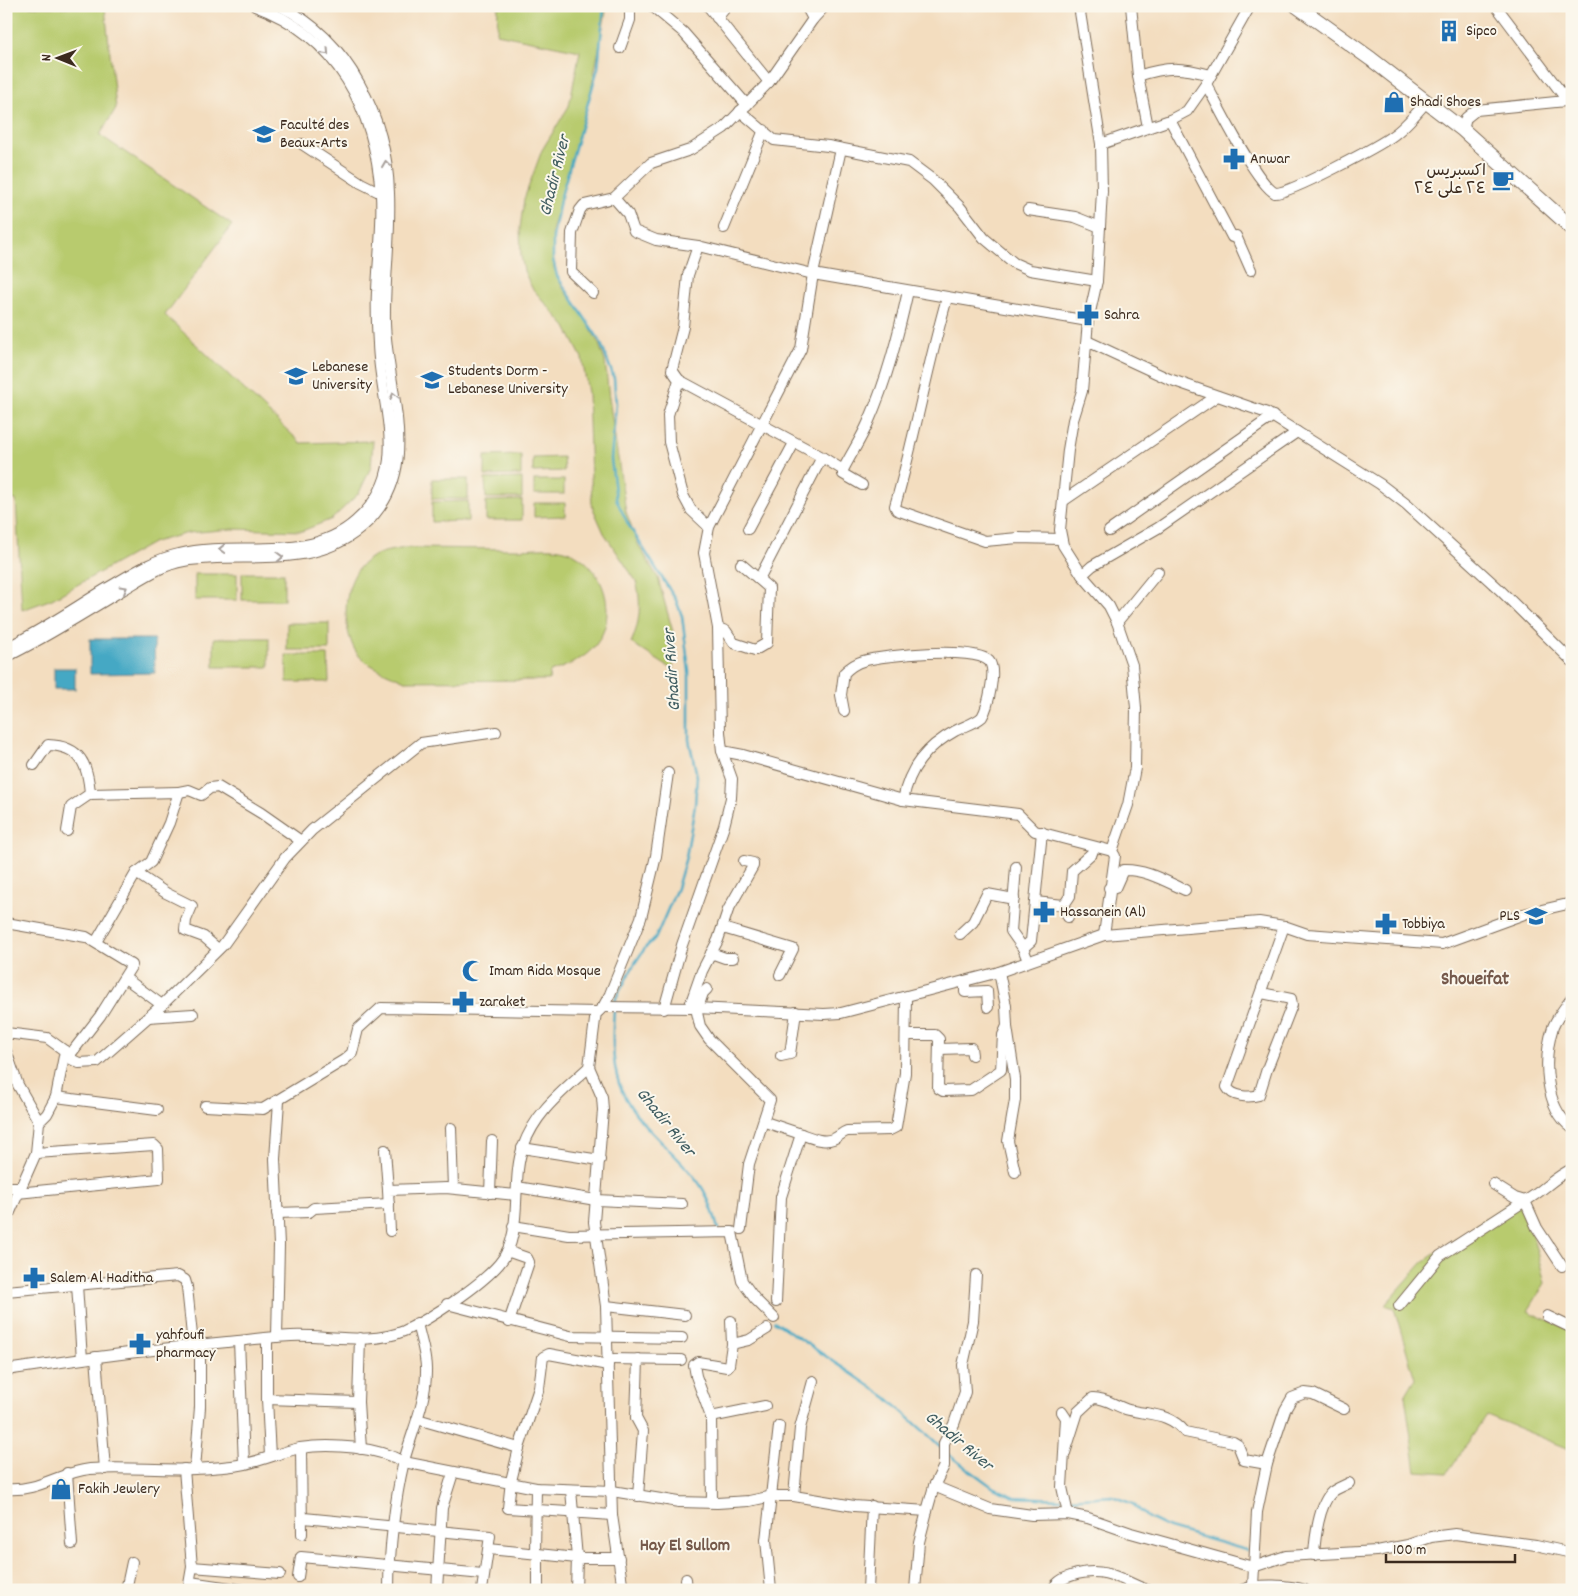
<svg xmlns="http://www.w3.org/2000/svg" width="1578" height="1596" font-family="Dekko,'Playpen Sans Arabic',sans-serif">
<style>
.green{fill:#b8cb6e;stroke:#7a7a46}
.water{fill:#44a8c4;stroke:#406971}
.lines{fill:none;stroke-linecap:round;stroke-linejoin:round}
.stream{stroke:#44a8c4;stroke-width:2.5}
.minor-casing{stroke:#7b6956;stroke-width:12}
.highway-casing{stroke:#7b6956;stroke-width:16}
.minor{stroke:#fff;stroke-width:10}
.highway{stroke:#fff;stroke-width:14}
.oneway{stroke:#a79f9a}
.labels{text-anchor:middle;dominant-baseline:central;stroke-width:4;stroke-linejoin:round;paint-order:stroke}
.poi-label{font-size:16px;fill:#3b2a1e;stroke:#fbf7ec;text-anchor:start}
.water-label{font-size:18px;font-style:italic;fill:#3f5c60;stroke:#fbf7ec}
.neighbourhood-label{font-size:18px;font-weight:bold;fill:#75594b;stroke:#fbf7ec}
.quarter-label{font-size:19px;font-weight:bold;fill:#75594b;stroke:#fbf7ec}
</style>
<rect width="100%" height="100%" fill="#fbf7ec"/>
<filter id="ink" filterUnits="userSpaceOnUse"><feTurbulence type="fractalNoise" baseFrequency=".02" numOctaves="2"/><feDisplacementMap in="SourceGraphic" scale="10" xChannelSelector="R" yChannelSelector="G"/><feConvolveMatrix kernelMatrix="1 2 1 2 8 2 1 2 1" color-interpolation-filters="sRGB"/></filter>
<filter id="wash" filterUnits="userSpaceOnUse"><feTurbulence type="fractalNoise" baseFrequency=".0096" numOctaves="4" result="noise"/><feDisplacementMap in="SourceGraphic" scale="20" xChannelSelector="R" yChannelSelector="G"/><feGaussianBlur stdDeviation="1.12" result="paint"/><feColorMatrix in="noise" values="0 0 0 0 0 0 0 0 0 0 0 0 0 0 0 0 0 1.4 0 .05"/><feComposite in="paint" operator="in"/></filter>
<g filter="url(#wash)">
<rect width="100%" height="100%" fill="#f3ddbf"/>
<!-- green -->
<g class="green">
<polygon points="6,6 105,8 116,108 100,135 232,225 165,315 301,443 373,441 371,467 359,493 332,519 302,531 232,529 188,533 154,542 52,599 22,610 16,500 6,499"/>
<path d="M 498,6 L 607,6 L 591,91 L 552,231 L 554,268 L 562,287 L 582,313 L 599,344 L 605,361 L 609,398 L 626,512 L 638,544 L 658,578 L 662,593 L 673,632 L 673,670 L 631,643 C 640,623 642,603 636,581 L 604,533 L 592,506 L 588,393 L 582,358 L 566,327 L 532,288 L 524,271 L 521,256 L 520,228 L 524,199 L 542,150 L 569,106 L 580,51 L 497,34 Z"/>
<polygon points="521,455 521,475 485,476 485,456"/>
<polygon points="563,457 564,471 533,472 533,458"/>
<polygon points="522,478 522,498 486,498 485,479"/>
<rect x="432" y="479" width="36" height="20"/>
<rect x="534" y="480" width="30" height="14"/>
<polygon points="522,500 522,520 486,520 486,501"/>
<polygon points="468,501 468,521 432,522 432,502"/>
<polygon points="534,503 565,503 565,516 534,517"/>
<path d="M 406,548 C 443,548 480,549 517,549 C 533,549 555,545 570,552 C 597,564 611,594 606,622 C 600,652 576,663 550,672 L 549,680 L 405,681 C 391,674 365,666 356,652 C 340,625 342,573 372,557 C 383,551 394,550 406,548 Z"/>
<rect x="242" y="573" width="42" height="27"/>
<rect x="195" y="574" width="42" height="26"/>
<rect x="287" y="623" width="42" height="27"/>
<rect x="214" y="638" width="55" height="29"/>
<polygon points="286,655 328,655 329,682 287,682"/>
<polygon points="1522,1194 1545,1283 1528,1311 1572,1331 1572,1450 1487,1415 1447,1473 1416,1471 1405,1396 1415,1379 1394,1308 1385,1305 1423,1262"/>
</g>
<!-- water -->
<g class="water">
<polygon points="90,639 154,639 155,673 90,674"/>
<rect x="54" y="668" width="21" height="21"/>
</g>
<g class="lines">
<!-- stream -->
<g class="stream">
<polyline points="604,6 598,68 560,200 553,238 553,259 557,276 600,341 614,378 616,404 611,459 616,499 628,524 676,600 682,616 689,671 689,740 697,776 695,805 686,857 677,888 656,937 645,948 635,963 616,998 615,1006"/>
<path d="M 614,1011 C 612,1035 612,1069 622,1091 C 639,1129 678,1152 701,1186 C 709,1198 714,1214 718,1229"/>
<polyline points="774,1321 886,1397 941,1447"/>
<polyline points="946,1453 994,1488 1015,1497 1062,1499"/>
<polyline points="1068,1499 1112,1496 1133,1504 1148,1518 1169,1528 1246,1550"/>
</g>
</g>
</g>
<g filter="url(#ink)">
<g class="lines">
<!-- minor casing -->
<g class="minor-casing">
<g id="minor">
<polyline points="652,6 683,32 747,105"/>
<polyline points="708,6 769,82"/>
<polyline points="806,6 813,19"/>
<polyline points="1079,6 1101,144 1102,191 1097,281 1088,321 1082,391 1073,420 1068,450 1060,530 1063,545 1082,575 1109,606 1117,622 1132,665 1136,708 1135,768 1128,805 1112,851 1115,856 1104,935"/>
<polyline points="1131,6 1138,76 1148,127"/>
<polyline points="1496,6 1572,107"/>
<polyline points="717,18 727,6"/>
<polyline points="620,48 630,20 630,6"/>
<path d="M 1138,76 C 1168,66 1181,67 1211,75"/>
<path d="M 1206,84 C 1218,106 1256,183 1275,193 C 1289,194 1381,145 1395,134 C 1407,125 1417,113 1427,101"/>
<polyline points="740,111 774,140 828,146 909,162 933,180 960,207 984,238 1014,263 1030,270 1097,281"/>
<polyline points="1170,120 1232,237 1236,236 1251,270"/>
<polyline points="1463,130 1466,118 1476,110 1566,101"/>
<polyline points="302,144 361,183 383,194"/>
<polyline points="1101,144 1170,120 1187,111 1206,84 1250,6"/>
<polyline points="614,198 628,214 634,231 656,240 698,246 813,274 1088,321"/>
<polyline points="1028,210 1075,217 1100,227"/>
<polyline points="724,228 764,130"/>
<polyline points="698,246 688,275 683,327 672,370 679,380 668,415 669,442 683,495 691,510 709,527"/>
<polyline points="593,293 571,272 572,233 580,210 584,205 614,198 651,163 690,150 724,128 769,82 813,19 825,6"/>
<path d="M 947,298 C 927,367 915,437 895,506 L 897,510 L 985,541 L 1018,538 L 1061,539"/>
<polyline points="1087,341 1169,379 1267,413 1380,484 1406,504 1499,589 1572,661"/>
<polyline points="679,380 822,457 843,470 843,474 862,485"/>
<path d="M 843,470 C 851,454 861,439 868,423 C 887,380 898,336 908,291"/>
<polyline points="1063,501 1217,396"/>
<polyline points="748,529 794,443"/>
<polyline points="1109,531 1273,416"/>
<polyline points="1082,575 1092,566 1158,528 1297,432"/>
<polyline points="759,579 822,457"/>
<polyline points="1117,622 1158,572"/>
<polyline points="718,628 726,631 734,643 755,650 767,643 769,588 741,564"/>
<path d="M 6,648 C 41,631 73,609 106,589 C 130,575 152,560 179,554 C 238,539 307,565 356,521 C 414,470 380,408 378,344 C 377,327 376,309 377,291 C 378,259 383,227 381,195 C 375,110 338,36 255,6"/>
<path d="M 6,657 C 45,638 82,614 119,592 C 140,580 160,565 184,561 C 244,551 310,571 361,528 C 426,472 387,395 385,323 C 384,280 391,236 389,193 C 387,119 349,39 280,6"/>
<path d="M 844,711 L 841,695 L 844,673 C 849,668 856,663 863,661 C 884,655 974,646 989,661 C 997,670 988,707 982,717 C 974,724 964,726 955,731 C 926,747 909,768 903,800"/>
<polyline points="722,751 743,755 903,800 1018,814 1035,831 1112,851"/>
<path d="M 34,765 L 48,745 C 81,746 88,765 90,794"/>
<polyline points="179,792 189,790 201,795 210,788 218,787 261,813 301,841"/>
<polyline points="6,825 7,825"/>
<polyline points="67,831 71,807 90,794 179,792 169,823 151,862 136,873 96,942"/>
<polyline points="1016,867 1011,931 1023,948"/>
<polyline points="136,873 166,893 192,906 186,920 185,930 204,937 218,949"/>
<path d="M 1109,888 L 1115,888 L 1123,870 C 1145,869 1165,881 1185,890"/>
<polyline points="1035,902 1064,905 1068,917"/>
<polyline points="1064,905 1070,896 1072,871 1092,853 1094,847"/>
<polyline points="6,923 86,937 132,965 100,1016 69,1056"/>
<polyline points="723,928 793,949 780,975"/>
<polyline points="960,934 973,922 987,894 1014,899"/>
<polyline points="711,953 725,958 733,958"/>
<polyline points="1028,961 1023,948 1031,941 1042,832"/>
<polyline points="125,978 162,1005"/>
<polyline points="965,981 965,992 987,991 988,1007"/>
<path d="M 1262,993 L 1291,999 L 1292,1005 L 1267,1069 L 1259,1095 C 1249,1098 1232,1097 1227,1087 L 1284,926"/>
<path d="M 1572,998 C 1565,1007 1557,1017 1553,1027 C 1543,1058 1544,1107 1572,1128"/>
<polyline points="603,1007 696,1008 824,1014 841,1013 999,972 1104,935 1259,922 1284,926 1307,934 1442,944 1524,914 1572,903"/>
<polyline points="689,1008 702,971 718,940 728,910 753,866 753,863 744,861"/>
<polyline points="696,1008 700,1026 709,1039 770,1100 749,1164 741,1229"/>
<polyline points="698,1008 703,993 707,989"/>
<polyline points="664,1009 682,945 724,826 731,798 732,779 722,751 720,732 718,628 704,553 709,527 801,349 813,274 841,149"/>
<polyline points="148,1017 193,1014"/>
<polyline points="1007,1027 1015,1079 1015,1100 1008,1141 1015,1172"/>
<polyline points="6,1033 47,1038 65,1051 71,1059 79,1063 97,1062 162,1005 223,945 285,858 312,830 421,743 496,732"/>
<polyline points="907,1035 935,1035 939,1039 938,1088 943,1091 971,1090 1001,1070 1003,1035 1007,1026 1006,1006 999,972"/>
<polyline points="939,1049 971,1048 972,1055"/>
<polyline points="6,1051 18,1085 39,1122"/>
<polyline points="781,1056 790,1054 796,1012"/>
<polyline points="589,1067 602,1097 603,1110 594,1222 606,1306 612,1515 623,1590"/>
<polyline points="56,1097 157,1110"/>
<polyline points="205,1106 263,1109 344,1060 352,1053 358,1029 381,1008 598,1012 603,1007 610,994 641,918 656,856 668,773"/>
<polyline points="765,1122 801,1134 781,1197 776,1302"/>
<polyline points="451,1128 453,1188"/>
<path d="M 801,1134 C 812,1138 823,1143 833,1139 C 839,1137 841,1133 847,1131 L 890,1130 L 896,1127 L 905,1073 L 906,997"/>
<polyline points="522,1148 600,1160"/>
<polyline points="385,1150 388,1190"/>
<polyline points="1493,1184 1515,1198 1525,1201"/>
<polyline points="6,1187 21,1187"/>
<polyline points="517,1187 596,1200 682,1204"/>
<polyline points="17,1193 159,1179 158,1149 154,1145 36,1153"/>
<polyline points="490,1193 492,1141"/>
<polyline points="277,1213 309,1212 314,1208 389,1204"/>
<polyline points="6,1221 36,1153 39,1122 47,1114 56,1097 65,1051"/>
<polyline points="513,1226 569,1235 732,1232 742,1281 755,1299 774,1318"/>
<polyline points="390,1231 388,1190 446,1188 516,1195"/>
<polyline points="507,1251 527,1258 529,1262 509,1322"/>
<path d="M 1562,1266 L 1537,1228 L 1525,1201 C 1542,1192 1554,1177 1572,1169"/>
<polyline points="77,1285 82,1359"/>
<polyline points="6,1291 178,1276 185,1280 187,1287 193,1345"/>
<polyline points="447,1304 570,1336 682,1338"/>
<polyline points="606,1306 685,1315"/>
<polyline points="1399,1306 1440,1256 1525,1201"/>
<polyline points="1547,1316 1572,1328"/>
<polyline points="731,1321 732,1344"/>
<polyline points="277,1337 279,1245 275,1159 279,1101"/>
<polyline points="267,1338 267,1399 358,1402"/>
<polyline points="360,1338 358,1402 361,1449"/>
<polyline points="239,1341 244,1464"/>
<polyline points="96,1357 105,1469"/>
<polyline points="608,1359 681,1360"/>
<polyline points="638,1359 636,1418 643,1431 638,1496"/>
<polyline points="608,1365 549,1354 543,1357 539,1388 519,1448 511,1481 508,1508 612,1515"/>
<path d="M 6,1370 C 80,1359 153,1349 227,1342 C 248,1340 270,1337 291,1336 C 327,1334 369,1346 404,1331 C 430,1319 480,1286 499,1264 C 525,1235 510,1181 523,1147 C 536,1111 562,1092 589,1067 L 596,1012"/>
<polyline points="267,1399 270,1456"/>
<polyline points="1062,1412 1066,1418 1062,1487 1068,1514"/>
<polyline points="711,1417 765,1406"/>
<polyline points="417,1419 519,1448"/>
<polyline points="301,1448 302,1534"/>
<path d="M 1065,1453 L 1078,1412 L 1093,1398 C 1108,1398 1116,1407 1129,1410 C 1151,1415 1170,1413 1185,1432 L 1233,1442 L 1238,1445 L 1244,1460 L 1267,1464"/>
<polyline points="184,1469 192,1567 188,1590"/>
<polyline points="195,1469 200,1407 200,1345"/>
<polyline points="67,1473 72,1544"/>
<polyline points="934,1486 990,1509 1032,1515 1068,1514 1088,1518 1131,1533 1253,1567 1286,1556 1377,1551 1408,1545 1431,1537 1455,1534 1536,1545 1572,1553"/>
<path d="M 6,1489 C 38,1492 60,1472 90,1469 C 125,1466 161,1471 196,1469 C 212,1468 230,1467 245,1464 C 264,1460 281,1452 300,1448 C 331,1443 377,1447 404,1462 L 536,1488 L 612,1491 L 679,1502 L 717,1503 L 749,1501 L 773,1496 L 794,1496 L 854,1506 L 927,1511"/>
<polyline points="571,1490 577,1558 576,1590"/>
<polyline points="794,1496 800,1428 813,1381"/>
<polyline points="712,1502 711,1417 696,1376 694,1365 698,1362 727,1367 729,1365 732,1344 749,1340 767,1329"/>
<polyline points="304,1518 490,1536 482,1590"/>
<polyline points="489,1549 577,1558 619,1558"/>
<polyline points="535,1554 536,1488"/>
<polyline points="538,1554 538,1590"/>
<path d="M 1314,1555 C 1315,1538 1319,1504 1332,1492 C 1337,1488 1344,1486 1349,1483"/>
<polyline points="192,1567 280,1574"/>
<polyline points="298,1577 301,1557 483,1574"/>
<polyline points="686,1579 687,1590"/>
<polyline points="190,1582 244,1590"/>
<polyline points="1253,1586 1257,1512 1267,1464 1285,1410 1292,1398 1305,1393 1313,1394 1344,1409"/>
<polyline points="126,1590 132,1562"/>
<path d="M 389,1590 C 389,1550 395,1499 404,1461 C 412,1431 426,1403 426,1372 C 427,1356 420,1338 417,1323"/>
<polyline points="437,1590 442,1508 453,1473"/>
<polyline points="771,1590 766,1540 779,1426"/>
<polyline points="868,1590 872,1506"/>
<polyline points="915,1590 919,1542 927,1511 934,1486 944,1466 944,1443 954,1424 965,1392 963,1365 973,1321 976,1275"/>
<path d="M 1052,1590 C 1058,1580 1066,1577 1077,1574 C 1107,1567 1121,1580 1147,1590"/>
<path d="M 1242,1590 C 1258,1583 1289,1585 1305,1590"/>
</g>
</g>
<!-- highway casing -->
<g class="highway-casing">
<polyline id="highway" points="1297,6 1371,59 1463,130 1572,228"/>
</g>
<!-- minor -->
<use href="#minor" class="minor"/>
<!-- highway -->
<use href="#highway" class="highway"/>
</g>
<!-- one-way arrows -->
<defs><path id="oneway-chevron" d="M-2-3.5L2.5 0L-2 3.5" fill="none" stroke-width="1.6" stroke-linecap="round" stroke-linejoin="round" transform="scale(1.25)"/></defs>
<g class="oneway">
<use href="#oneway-chevron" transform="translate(326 52) rotate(47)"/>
<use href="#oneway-chevron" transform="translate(386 164) rotate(-98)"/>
<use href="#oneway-chevron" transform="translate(394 396) rotate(-102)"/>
<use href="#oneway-chevron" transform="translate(222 549) rotate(178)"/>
<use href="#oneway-chevron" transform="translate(280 557) rotate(-2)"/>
<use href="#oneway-chevron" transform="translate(124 589) rotate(-30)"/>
</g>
</g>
<!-- icons -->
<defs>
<g id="building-bare" transform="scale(1.725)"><path d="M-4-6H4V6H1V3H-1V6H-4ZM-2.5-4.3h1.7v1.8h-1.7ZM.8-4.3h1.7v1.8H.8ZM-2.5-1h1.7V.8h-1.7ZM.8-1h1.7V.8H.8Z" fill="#1f6fb2" stroke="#fbf7ec" stroke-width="2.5" paint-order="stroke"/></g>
<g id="shop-bare" transform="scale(1.725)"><path d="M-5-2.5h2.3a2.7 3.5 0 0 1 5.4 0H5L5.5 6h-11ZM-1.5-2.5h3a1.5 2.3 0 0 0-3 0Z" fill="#1f6fb2" stroke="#fbf7ec" stroke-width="2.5" paint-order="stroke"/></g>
<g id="university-bare" transform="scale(1.725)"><path d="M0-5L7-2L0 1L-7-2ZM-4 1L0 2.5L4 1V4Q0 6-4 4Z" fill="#1f6fb2" stroke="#fbf7ec" stroke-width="2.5" paint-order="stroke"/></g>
<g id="pharmacy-bare" transform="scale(1.725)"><path d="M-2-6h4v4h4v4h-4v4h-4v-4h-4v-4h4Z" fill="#1f6fb2" stroke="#fbf7ec" stroke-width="2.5" paint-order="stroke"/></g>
<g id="cafe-bare" transform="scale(1.725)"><path d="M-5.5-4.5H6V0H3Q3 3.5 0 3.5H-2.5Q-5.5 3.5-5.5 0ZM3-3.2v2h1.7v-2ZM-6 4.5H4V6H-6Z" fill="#1f6fb2" stroke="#fbf7ec" stroke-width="2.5" paint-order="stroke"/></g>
<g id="school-bare" transform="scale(1.725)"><path d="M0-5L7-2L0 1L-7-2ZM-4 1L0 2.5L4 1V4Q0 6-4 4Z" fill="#1f6fb2" stroke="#fbf7ec" stroke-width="2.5" paint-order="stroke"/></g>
<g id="mosque-bare" transform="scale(1.725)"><path d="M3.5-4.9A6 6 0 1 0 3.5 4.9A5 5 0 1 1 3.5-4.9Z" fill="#1f6fb2" stroke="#fbf7ec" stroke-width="2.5" paint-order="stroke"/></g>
</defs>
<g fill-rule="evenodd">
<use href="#building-bare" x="1449" y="31"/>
<use href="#shop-bare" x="1394" y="102"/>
<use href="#university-bare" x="264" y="134"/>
<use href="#pharmacy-bare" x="1234" y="159"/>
<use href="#cafe-bare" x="1503" y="180"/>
<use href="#pharmacy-bare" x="1088" y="315"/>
<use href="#university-bare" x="296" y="376"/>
<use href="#university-bare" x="432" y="380"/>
<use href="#pharmacy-bare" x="1044" y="912"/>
<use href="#school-bare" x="1536" y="916"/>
<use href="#pharmacy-bare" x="1386" y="924"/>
<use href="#mosque-bare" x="473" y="971"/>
<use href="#pharmacy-bare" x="463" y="1002"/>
<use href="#pharmacy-bare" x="34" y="1278"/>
<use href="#pharmacy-bare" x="140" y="1344"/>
<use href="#shop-bare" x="61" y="1489"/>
</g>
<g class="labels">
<!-- poi labels -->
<g class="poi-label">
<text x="1466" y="31">Sipco</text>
<text x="1410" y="102">Shadi Shoes</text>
<text x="280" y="125">Faculté des<tspan x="280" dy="18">Beaux-Arts</tspan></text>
<text x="1250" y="159">Anwar</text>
<text x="1486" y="171" text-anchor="end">اكسبريس<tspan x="1486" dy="18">٢٤ على ٢٤</tspan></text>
<text x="1104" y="315">Sahra</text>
<text x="312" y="367">Lebanese<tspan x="312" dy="18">University</tspan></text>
<text x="448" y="371">Students Dorm -<tspan x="448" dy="18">Lebanese University</tspan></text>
<text x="1060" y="912">Hassanein (Al)</text>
<text x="1520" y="916" text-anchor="end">PLS</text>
<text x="1402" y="924">Tobbiya</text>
<text x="489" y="971">Imam Rida Mosque</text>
<text x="479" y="1002">zaraket</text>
<text x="50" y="1278">Salem Al Haditha</text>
<text x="156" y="1335">yahfoufi<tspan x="156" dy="18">pharmacy</tspan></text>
<text x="78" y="1489">Fakih Jewlery</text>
</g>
<!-- water labels -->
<g class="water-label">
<text transform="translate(556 176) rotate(-76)">Ghadir River</text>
<text transform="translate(673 670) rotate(-94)">Ghadir River</text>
<text transform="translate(665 1123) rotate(51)">Ghadir River</text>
<text transform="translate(958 1442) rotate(40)">Ghadir River</text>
</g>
<!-- neighbourhood labels -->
<g class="neighbourhood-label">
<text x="685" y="1546">Hay El Sullom</text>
</g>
<!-- quarter labels -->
<g class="quarter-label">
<text x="1475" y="980">Shoueifat</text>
</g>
</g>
<!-- margin -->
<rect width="1578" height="1596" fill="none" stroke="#fbf7ec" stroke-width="25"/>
<!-- north arrow -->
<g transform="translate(58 58) rotate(271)" stroke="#fbf7ec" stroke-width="4" paint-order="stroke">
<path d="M0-4L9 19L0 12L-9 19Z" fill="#3b2a1e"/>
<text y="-8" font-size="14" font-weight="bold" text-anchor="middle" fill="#3b2a1e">N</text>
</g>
<!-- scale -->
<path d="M1386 1554v8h129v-8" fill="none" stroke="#3b2a1e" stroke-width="2.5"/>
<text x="1393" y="1554" font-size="15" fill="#3b2a1e" stroke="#fbf7ec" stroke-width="4" paint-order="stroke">100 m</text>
</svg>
